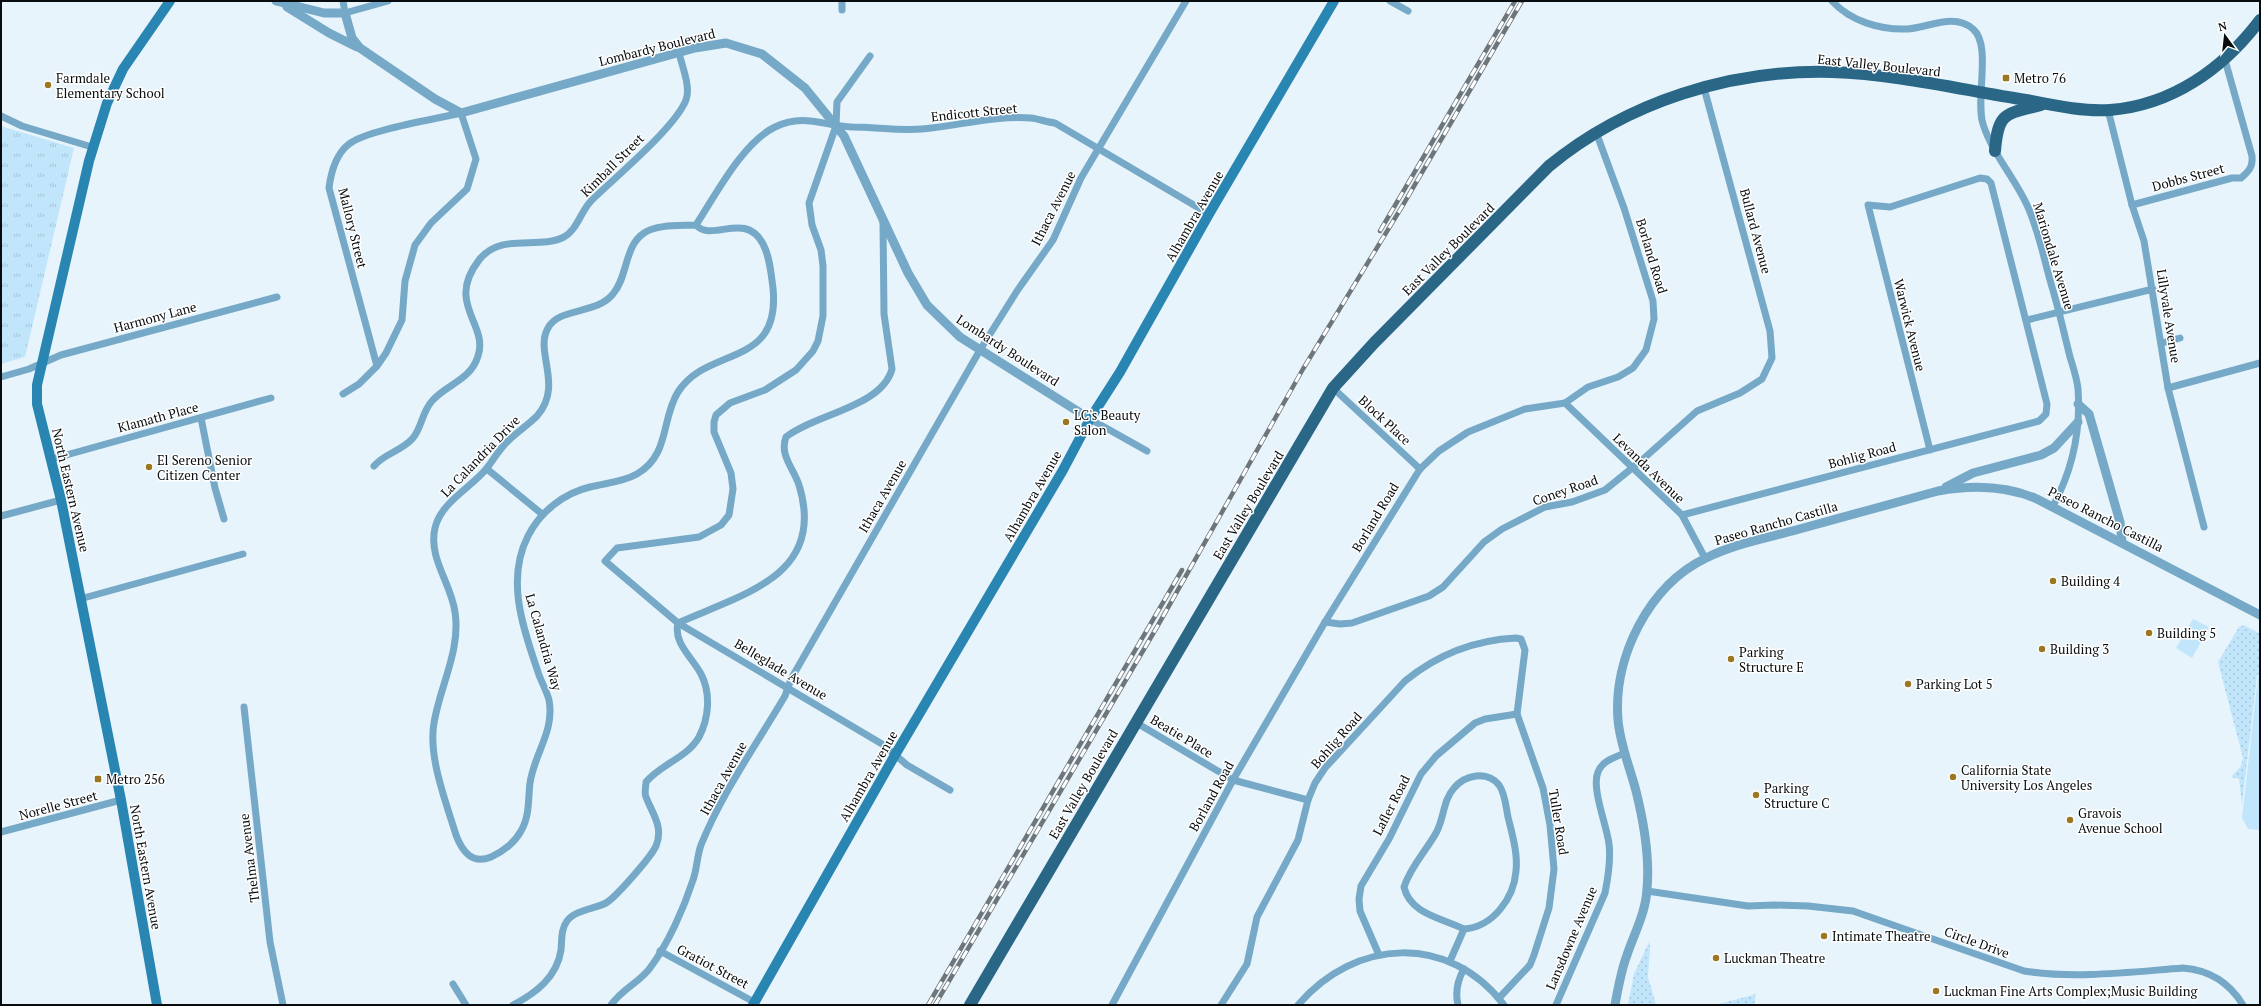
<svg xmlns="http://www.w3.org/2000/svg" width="2261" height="1006" font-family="'PT Serif',serif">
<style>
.grass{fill:url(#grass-dots)}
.park{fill:url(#park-tufts)}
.pitch{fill:#c1e6fc}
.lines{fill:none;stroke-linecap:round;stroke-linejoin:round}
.minor{stroke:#75a9c7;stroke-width:7}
.tertiary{stroke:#75a9c7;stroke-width:9}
.secondary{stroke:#2985b1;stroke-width:10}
.primary{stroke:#2a6787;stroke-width:12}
.rail-casing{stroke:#6f767b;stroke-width:4.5}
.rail{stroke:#fff;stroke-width:3;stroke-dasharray:9;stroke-linecap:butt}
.poi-dot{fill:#9b7722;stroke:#fff;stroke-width:1.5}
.labels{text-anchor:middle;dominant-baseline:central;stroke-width:3;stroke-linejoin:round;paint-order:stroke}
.street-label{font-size:13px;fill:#080c0e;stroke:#fff}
.poi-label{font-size:13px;fill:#080c0e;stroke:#fff;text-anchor:start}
</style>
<defs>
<pattern id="grass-dots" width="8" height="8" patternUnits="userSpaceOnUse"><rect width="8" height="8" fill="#c1e6fc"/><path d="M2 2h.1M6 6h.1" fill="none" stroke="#a4c4d7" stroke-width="1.8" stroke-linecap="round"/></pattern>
<pattern id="park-tufts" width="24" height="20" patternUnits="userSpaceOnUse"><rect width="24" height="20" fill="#c1e6fc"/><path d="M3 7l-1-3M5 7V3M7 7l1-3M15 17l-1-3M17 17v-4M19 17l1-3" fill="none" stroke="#a4c4d7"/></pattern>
</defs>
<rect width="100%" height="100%" fill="#e8f4fb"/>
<!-- grass -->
<g class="grass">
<polygon points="2244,625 2260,634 2260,673 2257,676 2242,804 2239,779 2231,777 2241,766 2243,758 2218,662 2239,627"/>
<polygon points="1649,942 1650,946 1648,977 1656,1005 1628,1005 1634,974"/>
<polygon points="1756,994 1754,1005 1715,1005"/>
</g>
<!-- park -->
<polygon class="park" points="1,126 74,148 25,357 1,364"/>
<!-- pitch -->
<g class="pitch">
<polygon points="2193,619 2209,627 2192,658 2176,648"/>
<polygon points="2260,675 2260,830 2248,829 2242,818 2258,676"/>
</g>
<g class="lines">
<!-- minor -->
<g class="minor">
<polyline points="343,1 345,13 388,1"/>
<polyline points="842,1 842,10"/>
<polyline points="1390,1 1408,11"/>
<path d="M 1832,1 C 1850,21 1880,30 1907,29 C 1928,28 1954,12 1973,29 C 1992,45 1975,99 1983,124 C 1992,153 2014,177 2027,205 C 2039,231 2044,260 2052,287 C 2059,310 2064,333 2070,357 C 2073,367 2077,378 2078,389 C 2081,431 2073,469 2053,506"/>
<polyline points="870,56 837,102 836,126 809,203 812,225 821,250 823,266 823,316 818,341 813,351 796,370 765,390 730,403 716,415 714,422 714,432 731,473 733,489 729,515 721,525 699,537 617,548 605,561 678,623 882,744 907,765 950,790"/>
<polyline points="2108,110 2132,205 2144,241 2168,388 2204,527"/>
<polyline points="1,116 22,126 92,147"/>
<path d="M 2132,205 L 2232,178 L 2241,178 C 2249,171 2253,167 2252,156 L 2225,60"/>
<path d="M 696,225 C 712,243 745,210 763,244 C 770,257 771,274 773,288 C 781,369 708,345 678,392 C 661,419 670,455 637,474 C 623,482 606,483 590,487 C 564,493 540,512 528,536 C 505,581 524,630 539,675 C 542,683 547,692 549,700 C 555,731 534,754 530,783 C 528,798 530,816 521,831 C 515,842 503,852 491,857 C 472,865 462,851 456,835 C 446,802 428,757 434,723 C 440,686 461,650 455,612 C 451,583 428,558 435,528 C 441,502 471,488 487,468 C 494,459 500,448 508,441 C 517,432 528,425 537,416 C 564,385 534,352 548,328 C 559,307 596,315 613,294 C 628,277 624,246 644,233 C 658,224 680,226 696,225 C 715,196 743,142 775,127 C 804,113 824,126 852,127 C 875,127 899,131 922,129 C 958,126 995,115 1031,118 C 1039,119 1047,122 1055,123 L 1209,214"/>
<polyline points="2027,320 2153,289"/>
<polyline points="2162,343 2180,338"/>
<polyline points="1,377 29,369 61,355 277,297"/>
<polyline points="1333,388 1420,469"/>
<polyline points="2168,388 2260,363"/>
<path d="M 343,394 L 359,384 L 377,366 L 386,353 L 402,320 L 405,281 L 415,245 L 431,223 L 467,189 L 476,159 L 461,113 C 437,119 366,130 349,144 C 336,154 331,172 329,188 L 377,366"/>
<polyline points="1565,403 1682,515 1705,558"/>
<polyline points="201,418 215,488 224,519"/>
<polyline points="1090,419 1147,451"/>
<polyline points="52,459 271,398"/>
<path d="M 374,466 C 385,453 402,451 413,438 C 422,427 422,412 432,401 C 447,384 471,380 478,356 C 489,324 445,304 479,260 C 501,232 538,250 564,237 C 577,230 581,211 591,201 C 614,178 675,128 686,100 C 691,87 682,66 679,53"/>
<polyline points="487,469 542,514"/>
<polyline points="1682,515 2039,421 2046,414 2047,404 1991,183 1987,179 1980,178 1890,207 1868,205 1930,450"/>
<polyline points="1,516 61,500"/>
<polyline points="80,599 243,554"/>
<polyline points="1325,622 1340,624 1352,623 1429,596 1443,587 1484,542 1502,529 1545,507 1572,502 1605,490 1642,460 1697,411 1740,393 1762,379 1772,358 1770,331 1704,88"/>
<polyline points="244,707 270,942 283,1005"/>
<polyline points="1135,722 1233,780 1308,800"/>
<polyline points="1,832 121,800"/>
<path d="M 1647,891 L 1748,906 L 1774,905 L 1808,906 L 1853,911 L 2024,971 C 2076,979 2130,972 2183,968 C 2209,970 2229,982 2243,1005"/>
<polyline points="660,951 754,1002"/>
<polyline points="1379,955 1360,911 1359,899 1361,886 1389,839 1421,774 1436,756 1475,723 1485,719 1517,714"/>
<path d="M 1450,961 L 1464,929 C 1442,918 1410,914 1404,887 C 1411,866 1426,851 1436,833 C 1444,819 1443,800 1454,788 C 1465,775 1487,770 1499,785 C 1505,793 1506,807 1508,817 C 1512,834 1518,853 1516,871 C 1514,898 1493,927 1464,929"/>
<polyline points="453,984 466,1005"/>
<path d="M 513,1005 C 536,993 557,977 561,950 C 562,939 561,929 567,921 C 575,910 594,909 606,903 C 616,897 651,857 656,846 C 664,827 652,813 646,797 C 644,793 646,786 646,782 C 661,764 687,758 699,737 C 709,718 711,693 701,674 C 692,657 673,643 678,623 C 742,594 827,576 799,485 C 794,469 779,455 786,437 C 815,414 882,407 892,369 L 884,314 L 883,223"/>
<path d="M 611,1005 C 622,989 640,982 650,968 C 668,944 684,908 693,880 C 697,869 697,856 701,845 C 722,793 756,745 785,696 L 791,679 L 980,350 L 1017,291 L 1053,240 L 1081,178 L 1186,1"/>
<polyline points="1112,1005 1233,780 1325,622 1420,469 1439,451 1468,432 1525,409 1565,403 1588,387 1618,377 1633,368 1646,350 1654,319 1653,301 1624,208 1596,132"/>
<path d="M 1221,1005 L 1247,964 L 1257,917 L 1298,840 L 1308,800 L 1315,783 L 1325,768 L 1405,681 C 1438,654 1475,640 1516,638 L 1521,639 L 1525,650 L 1517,714 L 1543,788 L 1550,825 L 1554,869 L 1549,908 L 1534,955 L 1530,965 L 1499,998"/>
<path d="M 1298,1005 C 1355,938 1449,933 1504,1005"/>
<path d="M 1458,1005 C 1455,992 1457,981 1464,969"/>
<path d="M 1556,1005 L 1605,893 C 1608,878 1611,860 1609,844 C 1607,826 1591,788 1598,772 C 1602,761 1615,757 1625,753"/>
</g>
<!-- tertiary -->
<g class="tertiary">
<polyline points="276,1 324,13 345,13 352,38 360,48 435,99 461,113 695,48 726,43 762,54 805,88 844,136 908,273 927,305 960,337 1090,419"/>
<polyline points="287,7 329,33 357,47"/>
<polyline points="2078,404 2089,414 2120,522 2122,542"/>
<polyline points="1946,487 1973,473 2041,455 2054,448 2078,422"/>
<path d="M 1615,1005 C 1618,988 1621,971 1627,955 C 1634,934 1646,912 1647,889 C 1650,856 1644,823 1636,791 C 1630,768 1620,744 1618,720 C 1613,658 1648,586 1706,558 C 1734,544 1766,538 1796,530 C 1843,517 1891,504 1938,491 C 1972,485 2005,485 2037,499 L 2260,615"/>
</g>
<!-- secondary -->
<g class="secondary">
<polyline points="157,1005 121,800 61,500 37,404 37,385 89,161 107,103 123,69 170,1"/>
<polyline points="753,1005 895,755 1063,470 1090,419 1120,372 1209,214 1334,1"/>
</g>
<!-- primary -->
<g class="primary">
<path d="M 1995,151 C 1998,111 2006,114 2041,105"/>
<path d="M 970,1005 L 1333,388 L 1374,343 L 1549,166 C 1627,102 1731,69 1832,72 C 1897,74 1962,90 2026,100 C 2052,105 2083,112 2110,110 C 2172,105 2223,69 2260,20"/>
</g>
<!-- rail casing -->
<g class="rail-casing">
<g id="rail">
<polyline points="1380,231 1515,1"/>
<polyline points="928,1005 1182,570"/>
<polyline points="935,1005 1157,627 1303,369 1403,205 1522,1"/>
</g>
</g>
<!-- rail -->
<use href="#rail" class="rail"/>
</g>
<!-- markers -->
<g class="poi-dot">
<rect x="2002" y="74" width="8" height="8" rx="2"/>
<circle cx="48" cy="85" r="4"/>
<circle cx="1066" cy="422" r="4"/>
<circle cx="149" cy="467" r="4"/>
<circle cx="2053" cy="581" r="4"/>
<circle cx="2149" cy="633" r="4"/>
<circle cx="2042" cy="649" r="4"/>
<circle cx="1731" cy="659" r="4"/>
<circle cx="1908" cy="684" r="4"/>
<circle cx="1953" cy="777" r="4"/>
<rect x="94" y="775" width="8" height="8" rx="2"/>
<circle cx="1756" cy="795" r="4"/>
<circle cx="2070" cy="820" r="4"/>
<circle cx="1824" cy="936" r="4"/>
<circle cx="1716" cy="958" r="4"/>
<circle cx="1936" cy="991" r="4"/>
</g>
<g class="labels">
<!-- street labels -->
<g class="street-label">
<text transform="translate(657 47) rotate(-14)">Lombardy Boulevard</text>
<text transform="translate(1879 65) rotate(6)">East Valley Boulevard</text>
<text transform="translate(974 112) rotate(-6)">Endicott Street</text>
<text transform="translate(612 165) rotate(-45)">Kimball Street</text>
<text transform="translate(2188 177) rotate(-15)">Dobbs Street</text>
<text transform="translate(1053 208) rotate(-63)">Ithaca Avenue</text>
<text transform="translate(1194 216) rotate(-60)">Alhambra Avenue</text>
<text transform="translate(353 228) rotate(76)">Mallory Street</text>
<text transform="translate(1756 231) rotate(75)">Bullard Avenue</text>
<text transform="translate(1448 249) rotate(-45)">East Valley Boulevard</text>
<text transform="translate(1652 256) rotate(73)">Borland Road</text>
<text transform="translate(2054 256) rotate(73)">Mariondale Avenue</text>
<text transform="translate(2169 316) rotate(81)">Lillyvale Avenue</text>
<text transform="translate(155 317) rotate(-15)">Harmony Lane</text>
<text transform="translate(1910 325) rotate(76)">Warwick Avenue</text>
<text transform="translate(1008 350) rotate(33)">Lombardy Boulevard</text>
<text transform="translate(158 417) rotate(-15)">Klamath Place</text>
<text transform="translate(1385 420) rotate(43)">Block Place</text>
<text transform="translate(1862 455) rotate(-15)">Bohlig Road</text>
<text transform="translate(480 456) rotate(-46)">La Calandria Drive</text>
<text transform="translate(1649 468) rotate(44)">Levanda Avenue</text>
<text transform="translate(71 490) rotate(77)">North Eastern Avenue</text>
<text transform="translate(1565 490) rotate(-19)">Coney Road</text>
<text transform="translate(882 496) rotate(-60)">Ithaca Avenue</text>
<text transform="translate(1032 496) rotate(-60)">Alhambra Avenue</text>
<text transform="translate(1248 505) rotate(-59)">East Valley Boulevard</text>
<text transform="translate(1375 517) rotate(-59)">Borland Road</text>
<text transform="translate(2106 519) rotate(27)">Paseo Rancho Castilla</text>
<text transform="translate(1776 523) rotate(-16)">Paseo Rancho Castilla</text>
<text transform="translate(544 642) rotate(74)">La Calandria Way</text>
<text transform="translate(781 669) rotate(31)">Belleglade Avenue</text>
<text transform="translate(1182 736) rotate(31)">Beatie Place</text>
<text transform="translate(1336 740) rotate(-49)">Bohlig Road</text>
<text transform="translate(868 776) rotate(-60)">Alhambra Avenue</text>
<text transform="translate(723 778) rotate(-61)">Ithaca Avenue</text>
<text transform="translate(1083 784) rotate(-60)">East Valley Boulevard</text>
<text transform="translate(1211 796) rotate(-61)">Borland Road</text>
<text transform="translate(58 805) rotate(-15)">Norelle Street</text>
<text transform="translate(1391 805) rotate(-63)">Lafler Road</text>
<text transform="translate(1559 822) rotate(81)">Tuller Road</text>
<text transform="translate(249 858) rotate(-97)">Thelma Avenue</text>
<text transform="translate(146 867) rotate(80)">North Eastern Avenue</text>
<text transform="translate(1571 938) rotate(-67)">Lansdowne Avenue</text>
<text transform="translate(1977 942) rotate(20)">Circle Drive</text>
<text transform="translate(713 966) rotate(28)">Gratiot Street</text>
</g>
<!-- poi labels -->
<g class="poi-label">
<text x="56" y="78">Farmdale<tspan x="56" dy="15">Elementary School</tspan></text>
<text x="2014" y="78">Metro 76</text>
<text x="1074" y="415">LC's Beauty<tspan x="1074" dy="15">Salon</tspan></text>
<text x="157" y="460">El Sereno Senior<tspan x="157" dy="15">Citizen Center</tspan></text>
<text x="2061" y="581">Building 4</text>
<text x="2157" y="633">Building 5</text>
<text x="2050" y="649">Building 3</text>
<text x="1739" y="652">Parking<tspan x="1739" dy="15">Structure E</tspan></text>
<text x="1916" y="684">Parking Lot 5</text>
<text x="1961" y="770">California State<tspan x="1961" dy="15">University Los Angeles</tspan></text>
<text x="106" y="779">Metro 256</text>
<text x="1764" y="788">Parking<tspan x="1764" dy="15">Structure C</tspan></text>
<text x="2078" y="813">Gravois<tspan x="2078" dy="15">Avenue School</tspan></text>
<text x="1832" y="936">Intimate Theatre</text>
<text x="1724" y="958">Luckman Theatre</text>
<text x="1944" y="991">Luckman Fine Arts Complex;Music Building</text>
</g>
</g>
<!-- border -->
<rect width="2261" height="1006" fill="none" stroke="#080c0e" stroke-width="4"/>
<!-- north arrow -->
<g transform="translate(2225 36) rotate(345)" stroke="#ffffff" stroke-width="3" paint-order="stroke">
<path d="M0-3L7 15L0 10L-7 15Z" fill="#080c0e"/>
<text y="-6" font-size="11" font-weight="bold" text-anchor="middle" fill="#080c0e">N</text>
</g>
</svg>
